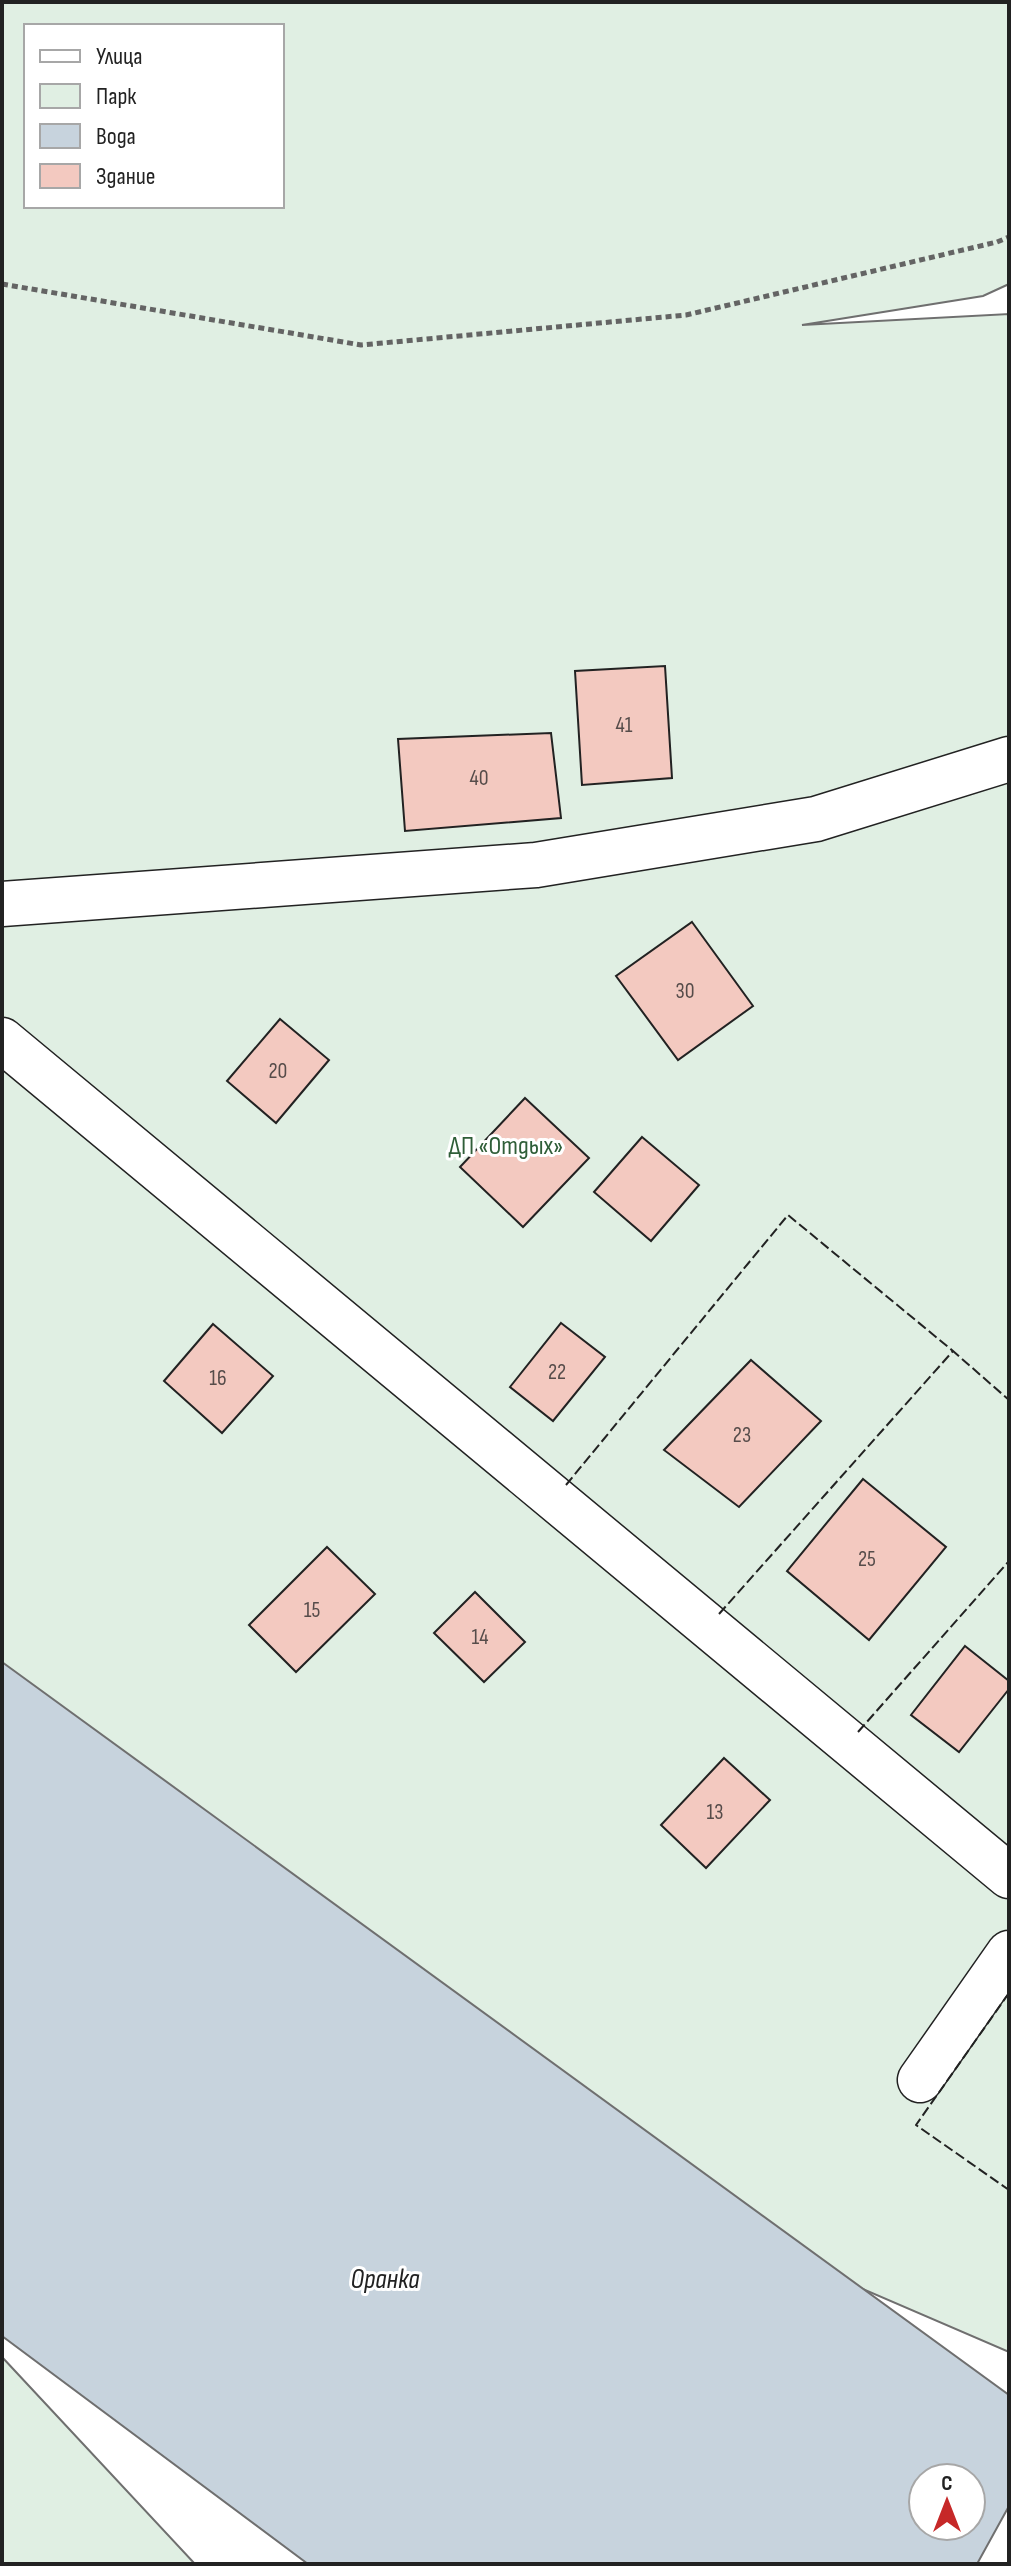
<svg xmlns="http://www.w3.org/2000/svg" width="1011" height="2566" font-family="'Sofia Sans Condensed',sans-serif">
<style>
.green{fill:#e0efe3;stroke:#6f6f6f;stroke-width:2;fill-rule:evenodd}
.water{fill:#c7d3dd;stroke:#6f6f6f;stroke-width:2;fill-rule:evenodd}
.building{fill:#f3c9c0;stroke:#222;stroke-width:2}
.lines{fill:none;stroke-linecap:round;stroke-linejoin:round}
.minor-casing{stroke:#222;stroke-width:47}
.path{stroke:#646464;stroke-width:5;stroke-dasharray:6 4;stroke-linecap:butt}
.minor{stroke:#fff;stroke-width:44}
.fence{stroke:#222;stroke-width:2;stroke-dasharray:10 4;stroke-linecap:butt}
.labels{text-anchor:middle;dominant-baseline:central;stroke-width:6;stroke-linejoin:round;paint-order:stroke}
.number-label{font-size:22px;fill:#564c4a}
.park-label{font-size:26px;fill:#2f5e38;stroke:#fff}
.water-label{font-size:28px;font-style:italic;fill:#222;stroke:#fff}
</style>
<rect width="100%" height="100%" fill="#fff"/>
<!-- green -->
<g class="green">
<path d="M 2,2 L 1009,2 L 1009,284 L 983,296 L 802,325 L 1009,314 L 1009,2352 L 2,1918 ZM 26,26 L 282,26 L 282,206 L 26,206 Z"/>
<polygon points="2,2357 195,2564 2,2564"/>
</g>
<!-- water -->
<path class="water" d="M 2,1662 L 1009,2395 L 1009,2506 L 977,2564 L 308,2564 L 2,2336 ZM 923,2478 L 971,2478 L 971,2526 L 923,2526 Z"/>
<!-- building -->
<g class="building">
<polygon points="665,666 672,778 582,785 575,671"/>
<polygon points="551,733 561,818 405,831 398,739"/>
<polygon points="692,922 753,1006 678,1060 616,976"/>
<polygon points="280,1019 329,1060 276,1123 227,1081"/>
<polygon points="525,1098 589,1158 523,1227 460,1167"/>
<polygon points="642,1137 699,1185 651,1241 594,1192"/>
<polygon points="561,1323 605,1357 553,1421 510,1387"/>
<polygon points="213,1324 273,1376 222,1433 164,1381"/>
<polygon points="751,1360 821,1421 739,1507 664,1450"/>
<polygon points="863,1479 946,1547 869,1640 787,1571"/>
<polygon points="327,1547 375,1594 296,1672 249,1625"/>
<polygon points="475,1592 525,1642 484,1682 434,1633"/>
<polygon points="965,1646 1009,1681 1009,1689 959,1752 911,1715"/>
<polygon points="724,1758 770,1800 706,1868 661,1825"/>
</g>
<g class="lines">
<!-- minor casing -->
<g class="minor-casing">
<g id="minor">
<polyline points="2,904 536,865 816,819 1009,759"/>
<polyline points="2,1040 1009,1876"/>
<polyline points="920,2080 1009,1953"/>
</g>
</g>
<!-- path -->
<polyline class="path" points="2,284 361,345 686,315 997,242 1009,237"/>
<!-- minor -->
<use href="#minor" class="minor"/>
<!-- fence -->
<g class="fence">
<polyline points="566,1485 788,1215 953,1351"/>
<polyline points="719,1614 953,1351 1009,1400"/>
<polyline points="858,1732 1009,1561"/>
<polyline points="1009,1993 916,2125 1009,2190"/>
</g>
</g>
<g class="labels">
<!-- number labels -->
<g class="number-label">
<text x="624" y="725">41</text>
<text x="479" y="778">40</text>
<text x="685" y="991">30</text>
<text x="278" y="1071">20</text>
<text x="557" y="1372">22</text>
<text x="218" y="1378">16</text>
<text x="742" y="1435">23</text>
<text x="867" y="1559">25</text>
<text x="312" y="1610">15</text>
<text x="480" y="1637">14</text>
<text x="715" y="1812">13</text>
</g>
<!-- park labels -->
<g class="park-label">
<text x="506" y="1146">ДП «Отдых»</text>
</g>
<!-- water labels -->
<g class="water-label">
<text x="385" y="2279">Оранка</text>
</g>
</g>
<!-- border -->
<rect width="1011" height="2566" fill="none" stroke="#222222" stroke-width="8"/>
<!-- legend -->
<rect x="24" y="24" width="260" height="184" fill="#ffffff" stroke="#a7a7a7" stroke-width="2"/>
<rect x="40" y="50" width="40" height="12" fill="#ffffff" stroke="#a7a7a7" stroke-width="2"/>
<text x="96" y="64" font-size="24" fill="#222222">Улица</text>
<rect x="40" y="84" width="40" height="24" fill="#e0efe3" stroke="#a7a7a7" stroke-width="2"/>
<text x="96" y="104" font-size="24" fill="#222222">Парк</text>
<rect x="40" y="124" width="40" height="24" fill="#c7d3dd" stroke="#a7a7a7" stroke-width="2"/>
<text x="96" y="144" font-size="24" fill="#222222">Вода</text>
<rect x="40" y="164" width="40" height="24" fill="#f3c9c0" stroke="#a7a7a7" stroke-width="2"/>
<text x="96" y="184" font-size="24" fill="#222222">Здание</text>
<!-- north arrow -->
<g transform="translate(947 2502)"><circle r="38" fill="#ffffff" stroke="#a7a7a7" stroke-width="2"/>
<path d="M0-6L14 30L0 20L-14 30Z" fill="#c62828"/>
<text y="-12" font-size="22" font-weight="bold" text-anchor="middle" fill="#222222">С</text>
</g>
</svg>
